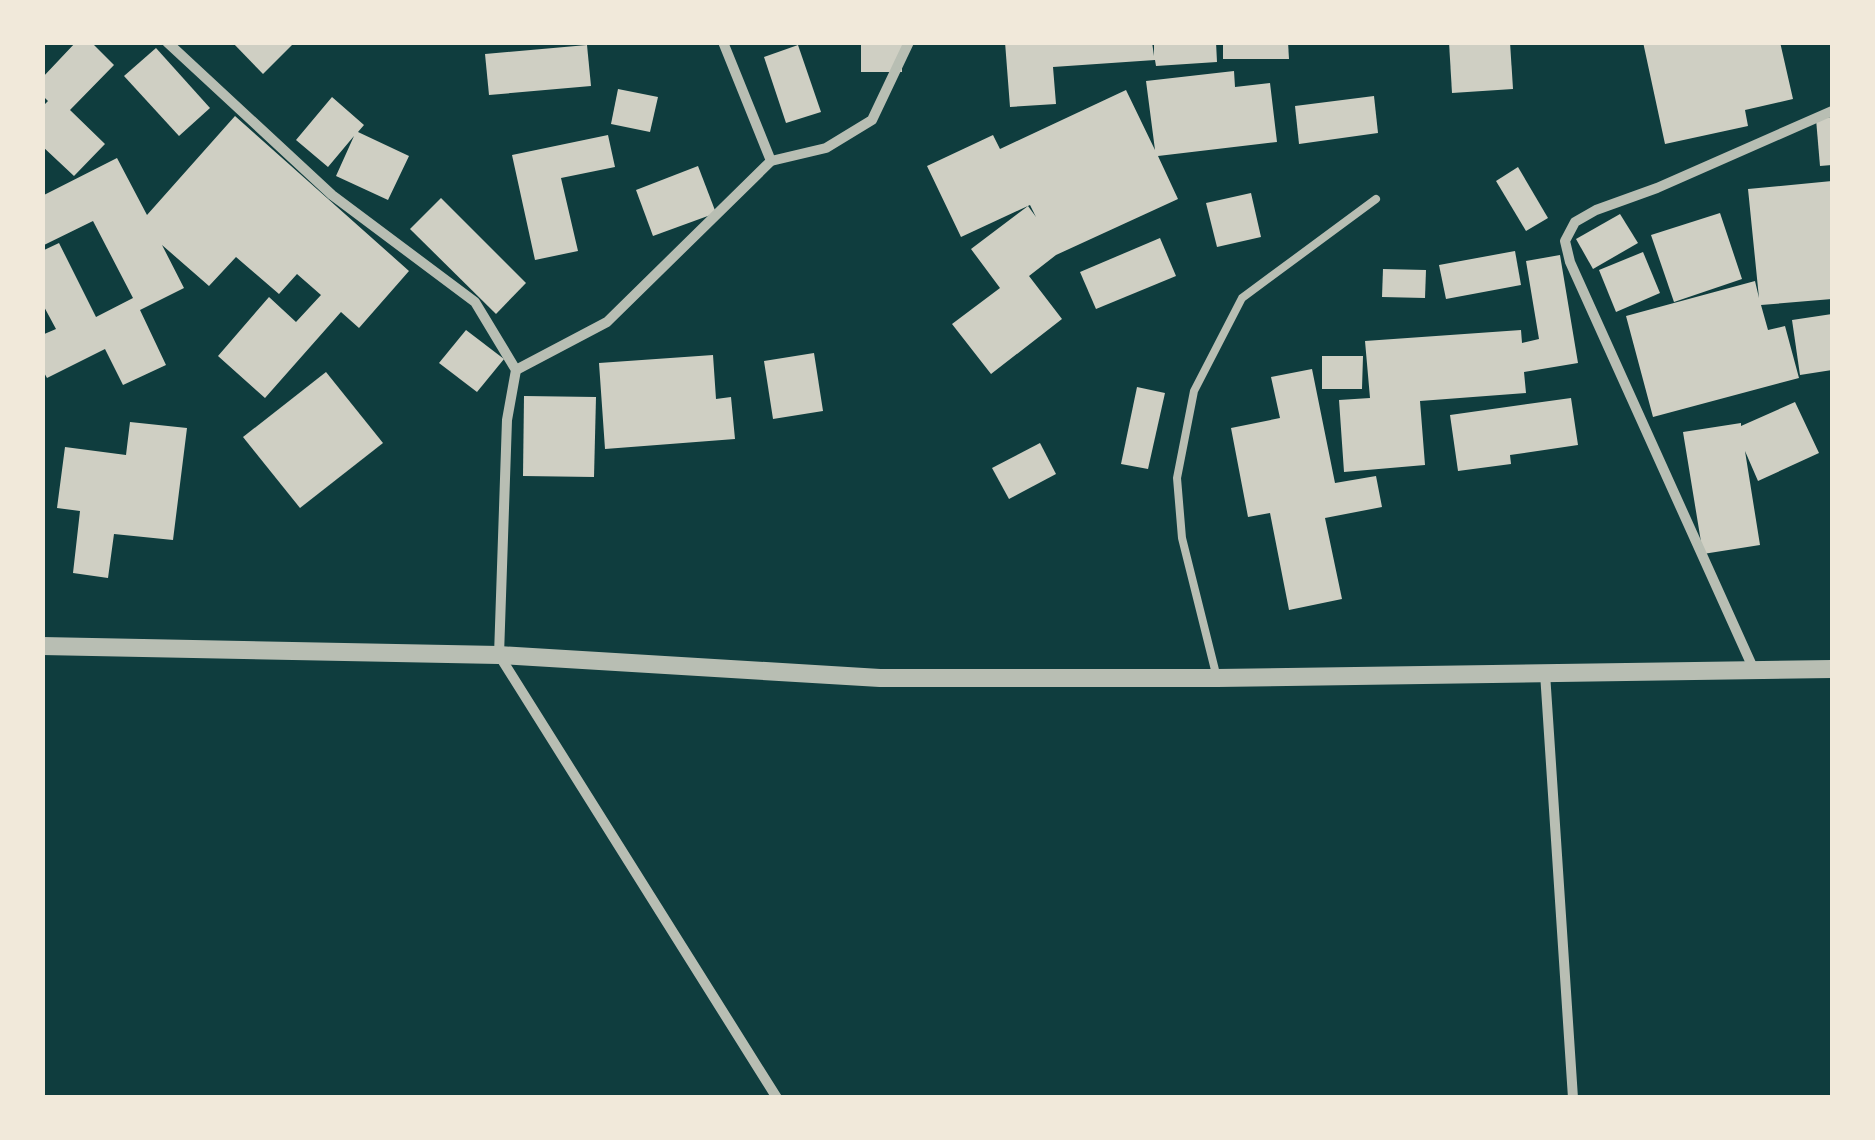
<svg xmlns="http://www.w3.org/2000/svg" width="1875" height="1140" font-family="'Noto Serif',serif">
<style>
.building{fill:#cfcfc3}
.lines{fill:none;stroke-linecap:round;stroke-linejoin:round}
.service{stroke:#b8beb3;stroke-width:8}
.minor{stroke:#b8beb3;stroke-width:10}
.tertiary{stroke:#b8beb3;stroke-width:18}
</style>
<rect width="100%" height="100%" fill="#0f3d3e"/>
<!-- building -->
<g class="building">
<polygon points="76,42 91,42 114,65 70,110 105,144 74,176 42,146 42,107 48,101 42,95 42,78"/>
<polygon points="232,42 295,42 263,74"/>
<rect x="861" y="42" width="41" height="30"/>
<polygon points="1005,42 1152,42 1154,56 1154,42 1216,42 1217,62 1156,66 1155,60 1053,67 1056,104 1010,107"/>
<polygon points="1223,42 1288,42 1289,59 1223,59"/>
<polygon points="1449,42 1510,42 1513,89 1452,93"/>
<polygon points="1643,42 1780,42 1793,99 1745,110 1748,126 1665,144"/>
<polygon points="587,45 591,86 489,95 485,54"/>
<polygon points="798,45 821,112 786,123 764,57"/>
<polygon points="156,48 210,108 179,136 124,76"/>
<polygon points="1234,71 1235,87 1270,83 1277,142 1158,156 1178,199 1056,255 1029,276 1062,319 991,374 952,324 1000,288 971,249 1028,206 1036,217 1030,205 961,237 927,166 993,135 1000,149 1126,90 1155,150 1146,81"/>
<polygon points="618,89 658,97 650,132 611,124"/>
<polygon points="1374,96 1378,133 1299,144 1295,106"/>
<polygon points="332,97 364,125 358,132 409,156 388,200 336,176 354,136 328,167 296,140"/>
<polygon points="235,116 409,271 359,328 341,312 265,398 218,356 269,297 296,322 321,295 297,274 279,294 236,257 209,286 162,245 184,288 140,310 166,365 123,385 105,349 47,378 42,369 42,335 56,329 42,303 42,251 59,243 96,317 133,298 93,221 42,246 42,196 117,158 147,215"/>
<polygon points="1832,117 1832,165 1820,166 1816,119"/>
<polygon points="608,135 615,167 561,178 578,251 535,260 512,155"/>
<polygon points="698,166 716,213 653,236 636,190"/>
<polygon points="1518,167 1548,218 1526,231 1496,181"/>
<polygon points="1832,181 1832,299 1761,305 1768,330 1785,326 1799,378 1653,417 1626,316 1755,281 1759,298 1748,189"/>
<polygon points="1251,193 1261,237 1217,247 1206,203"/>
<polygon points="441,198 526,283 496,314 410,229"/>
<polygon points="1720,213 1742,279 1674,302 1651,235"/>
<polygon points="1620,214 1638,243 1593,269 1576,239"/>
<polygon points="1160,238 1176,276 1096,309 1080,272"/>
<polygon points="1515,251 1521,285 1446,299 1439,265"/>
<polygon points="1643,252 1660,293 1616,312 1599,270"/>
<polygon points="1560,255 1578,363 1524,372 1526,393 1420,401 1425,465 1344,472 1339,400 1370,398 1365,341 1521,330 1522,343 1539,339 1526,261"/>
<polygon points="1383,269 1426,270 1425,298 1382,297"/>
<polygon points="1832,314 1832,370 1800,375 1792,320"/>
<polygon points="466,330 504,359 477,392 439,363"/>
<polygon points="814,353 823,411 773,419 764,361"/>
<polygon points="713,355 716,399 731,397 735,439 605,449 599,363"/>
<polygon points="1322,356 1363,356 1362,389 1322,389"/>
<polygon points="1312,369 1335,483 1376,476 1382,507 1325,518 1342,599 1289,610 1270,513 1248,517 1231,428 1280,418 1271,377"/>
<polygon points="326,372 383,443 300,508 243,437"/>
<polygon points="1137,387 1165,393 1148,469 1121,464"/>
<polygon points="524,396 596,397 594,477 523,476"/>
<polygon points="1571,398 1578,445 1510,455 1511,464 1458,471 1450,415"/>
<polygon points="1795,402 1819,453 1758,481 1745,451 1760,545 1703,554 1683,432 1741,423 1741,426"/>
<polygon points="130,422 187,428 173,540 114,534 108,578 73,573 80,511 57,508 65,447 126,455"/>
<polygon points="1040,443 1056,474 1009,499 992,468"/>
</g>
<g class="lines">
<!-- service -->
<polyline class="service" points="1217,678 1182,538 1177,478 1194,391 1242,298 1376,199"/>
<!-- minor -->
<g class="minor">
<polyline points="167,42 332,195 475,302 516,370 507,420 499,655 777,1098"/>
<polyline points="723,42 771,161"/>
<polyline points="516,370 607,322 771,161 826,148 872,120 909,42"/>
<polyline points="1754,670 1570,262 1565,241 1575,222 1596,210 1657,188 1832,111"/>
<polyline points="1545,673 1573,1098"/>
</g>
<!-- tertiary -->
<polyline class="tertiary" points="42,646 499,655 880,678 1217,678 1832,669"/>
</g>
<!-- border -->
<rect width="1875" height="1140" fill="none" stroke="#f1e9da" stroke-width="90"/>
</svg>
